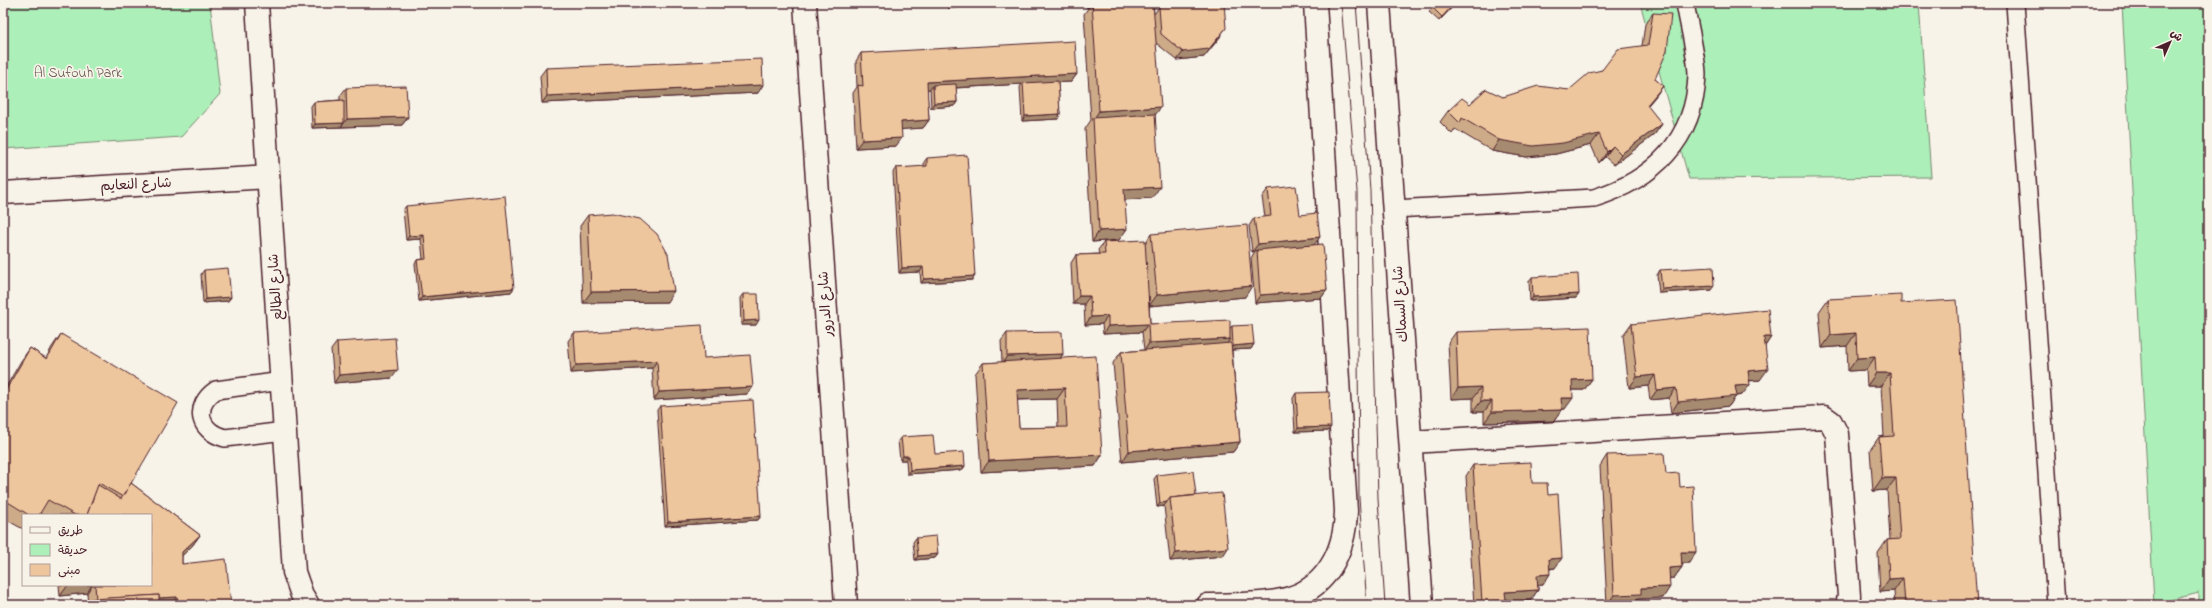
<svg xmlns="http://www.w3.org/2000/svg" width="2212" height="608" font-family="'Indie Flower','Playpen Sans Arabic',sans-serif">
<style>
.green{fill:#acefb9;stroke:#7b8772}
.lines{fill:none;stroke-linecap:round;stroke-linejoin:round}
.service-casing{stroke:#4a1f2b;stroke-width:20}
.minor-casing{stroke:#4a1f2b;stroke-width:25}
.service{stroke:#f7f3e8;stroke-width:17}
.minor{stroke:#f7f3e8;stroke-width:22}
.tram{stroke:#4a1f2b;stroke-width:1}
.wall{fill:#cdaa88;stroke:#4a1f2b;fill-rule:evenodd}
.shaded-wall{fill:#a78b6f;stroke:#4a1f2b}
.building{fill:#eec69e;stroke:#4a1f2b;fill-rule:evenodd}
.labels{text-anchor:middle;dominant-baseline:central;stroke-width:3.5;stroke-linejoin:round;paint-order:stroke}
.park-label{font-size:14px;fill:#62534e;stroke:#f7f3e8}
.street-label{font-size:14px;fill:#4a1f2b;stroke:#f7f3e8}
</style>
<rect width="100%" height="100%" fill="#f7f3e8"/>
<filter id="ink" filterUnits="userSpaceOnUse"><feTurbulence type="fractalNoise" baseFrequency=".025" numOctaves="2"/><feDisplacementMap in="SourceGraphic" scale="8" xChannelSelector="R" yChannelSelector="G"/><feConvolveMatrix kernelMatrix="1 2 1 2 8 2 1 2 1" color-interpolation-filters="sRGB"/></filter>
<g filter="url(#ink)">
<!-- green -->
<g class="green">
<polygon points="3,3 210,3 220,94 181,137 3,149"/>
<polygon points="1640,3 1919,3 1931,177 1689,179"/>
<polygon points="2122,3 2209,3 2209,605 2199,605 2199,593 2154,604"/>
</g>
<g class="lines">
<!-- service casing -->
<g class="service-casing">
<g id="service">
<polyline points="2015,3 2056,605"/>
<path d="M 1394,209 L 1594,198 C 1653,180 1695,140 1697,75 C 1697,57 1688,22 1685,3"/>
<path d="M 282,381 L 216,390 C 193,406 198,431 225,438 L 285,431"/>
</g>
</g>
<!-- minor casing -->
<g class="minor-casing">
<g id="minor">
<polyline points="257,3 294,572 302,595 308,605"/>
<polyline points="805,3 846,605"/>
<polyline points="1379,3 1422,605"/>
<polyline points="3,193 268,177"/>
<polyline points="1411,442 1824,417 1831,422 1837,434 1849,596 1847,605"/>
<path d="M 1208,605 C 1230,604 1261,605 1282,600 C 1326,591 1345,552 1346,511 L 1315,3"/>
</g>
</g>
<!-- service -->
<use href="#service" class="service"/>
<!-- minor -->
<use href="#minor" class="minor"/>
<!-- tram -->
<g class="tram">
<polyline points="1341,3 1357,191 1359,498 1367,605"/>
<polyline points="1356,3 1370,190 1378,499 1385,605"/>
</g>
</g>
<!-- wall -->
<g class="wall">
<polygon points="629,3 668,3 666,6 629,8"/>
<polygon points="948,3 996,3 994,6 948,8"/>
<polygon points="1086,3 1153,3 1154,14 1162,3 1221,36 1204,57 1177,60 1156,43 1155,115 1152,198 1125,200 1119,240 1092,242 1085,129 1091,120 1084,14 1089,7 1086,7"/>
<polygon points="1437,3 1456,3 1439,21 1429,12"/>
<polygon points="1653,13 1655,79 1663,86 1647,106 1662,124 1654,135 1614,165 1605,157 1599,163 1591,145 1556,154 1526,157 1492,151 1455,129 1452,134 1440,122 1448,111 1470,104 1503,97 1569,90 1602,70 1642,46 1645,24"/>
<polygon points="861,53 1077,74 1071,82 1058,82 1060,114 1058,119 1022,121 1020,87 1022,84 956,88 957,102 954,106 931,108 930,89 927,89 929,120 923,128 901,129 896,146 856,148 853,93 857,87 856,61"/>
<polygon points="546,68 758,93 542,103 540,76"/>
<polygon points="346,88 408,117 402,125 312,128 311,106 314,102 340,100 340,96"/>
<polygon points="927,158 972,280 921,283 920,272 899,273 893,172 896,168 924,167 924,162"/>
<polygon points="1268,189 1300,215 1314,245 1302,246 1327,290 1321,298 1255,303 1251,258 1255,251 1252,252 1249,226 1254,218 1265,217 1262,197"/>
<polygon points="406,206 514,288 511,292 419,301 415,264 417,260 423,259 421,239 406,240 403,210"/>
<polygon points="588,215 667,302 583,303 580,226"/>
<polygon points="1151,234 1245,297 1149,306 1149,296 1150,324 1230,328 1232,326 1254,344 1251,349 1232,350 1240,442 1233,452 1122,462 1113,363 1121,352 1144,350 1142,332 1103,334 1102,324 1085,325 1084,304 1073,304 1071,263 1076,255 1099,254 1098,250 1104,242 1146,242"/>
<polygon points="204,270 231,297 228,301 203,303 201,274"/>
<polygon points="1660,270 1711,290 1659,293 1657,275"/>
<polygon points="1532,277 1579,294 1576,298 1530,301 1529,281"/>
<polygon points="743,294 756,325 741,325 740,298"/>
<polygon points="1828,299 1901,303 1977,605 1895,605 1894,591 1880,592 1878,553 1887,540 1890,540 1887,490 1873,491 1870,450 1879,437 1884,436 1881,386 1867,386 1866,370 1848,371 1847,346 1822,348 1819,312"/>
<polygon points="1631,324 1771,337 1765,346 1760,380 1749,381 1742,395 1736,396 1729,406 1671,413 1669,398 1650,400 1648,386 1629,388 1623,335"/>
<polygon points="1456,332 1592,379 1584,390 1572,390 1565,409 1562,409 1562,410 1554,421 1484,423 1484,412 1473,412 1473,398 1451,399 1448,343"/>
<polygon points="574,333 704,358 753,387 747,394 654,400 652,368 571,373 568,341"/>
<path d="M 1007,333 L 1063,354 L 1060,359 L 1102,455 L 1095,466 L 981,472 L 975,374 L 983,363 L 1002,362 L 1001,341 ZM 1057,399 L 1058,427 L 1019,428 L 1017,400 Z"/>
<polygon points="61,334 131,483 200,535 192,546 182,556 182,564 231,605 88,605 87,593 60,596 59,585 151,585 151,515 43,515 40,513 39,515 23,515 23,529 3,518 3,392 21,361 30,348 46,358 52,347"/>
<polygon points="337,342 392,378 334,383 331,350"/>
<polygon points="1296,393 1328,431 1295,432 1293,398"/>
<polygon points="660,406 761,516 758,520 665,526 657,410"/>
<polygon points="901,437 935,454 965,466 962,470 907,474 906,460 900,460 898,441"/>
<polygon points="1607,455 1666,474 1680,487 1689,563 1682,563 1682,567 1674,578 1670,578 1663,598 1638,599 1633,605 1607,605 1600,466"/>
<polygon points="1473,465 1532,483 1548,495 1555,568 1550,569 1543,585 1538,585 1538,590 1530,601 1504,602 1502,605 1474,605 1466,476"/>
<polygon points="1157,475 1196,495 1223,556 1170,561 1164,506 1157,507 1154,479"/>
<polygon points="916,538 938,554 935,558 915,560 913,542"/>
</g>
<!-- shaded-wall -->
<g class="shaded-wall">
<polygon points="643,3 668,3 666,6 629,8 632,4"/>
<polygon points="973,3 996,3 994,6 948,8 951,4"/>
<polygon points="1089,3 1092,3 1089,7 1086,7"/>
<polygon points="1455,3 1456,3 1439,21 1442,17"/>
<polygon points="1226,28 1204,57 1177,60 1183,52"/>
<polygon points="1077,74 1071,82 1023,84 1023,83 1022,84 933,89 933,85 930,89 921,90 927,82"/>
<polygon points="763,85 758,93 542,103 547,96"/>
<polygon points="1663,86 1655,97 1639,116 1647,105"/>
<polygon points="957,102 954,106 931,108 934,103"/>
<polygon points="1161,107 1153,118 1093,120 1099,111"/>
<polygon points="1060,114 1058,119 1022,121 1025,116"/>
<polygon points="408,117 402,125 341,127 347,119"/>
<polygon points="929,120 923,128 895,130 901,122"/>
<polygon points="344,123 341,127 312,128 315,124"/>
<polygon points="1662,124 1654,135 1614,165 1621,154"/>
<polygon points="1599,134 1591,145 1556,154 1526,157 1492,151 1499,140"/>
<polygon points="902,138 896,146 856,148 862,140"/>
<polygon points="1613,146 1605,157 1599,163 1607,152"/>
<polygon points="1160,187 1152,198 1116,200 1124,189"/>
<polygon points="1127,229 1119,240 1092,242 1099,231"/>
<polygon points="424,235 421,239 406,240 409,236"/>
<polygon points="1320,237 1314,245 1257,251 1257,250 1255,251 1252,252 1258,244"/>
<polygon points="923,267 920,272 899,273 902,268"/>
<polygon points="975,276 972,280 921,283 924,279"/>
<polygon points="1252,286 1245,297 1149,306 1157,295"/>
<polygon points="1714,286 1711,290 1659,293 1662,289"/>
<polygon points="514,288 511,292 419,301 422,297"/>
<polygon points="1327,290 1321,298 1255,303 1260,295"/>
<polygon points="674,291 667,302 583,303 591,292"/>
<polygon points="1579,294 1576,298 1530,301 1533,297"/>
<polygon points="1079,296 1090,296 1084,304 1073,304"/>
<polygon points="231,297 228,301 203,303 206,299"/>
<polygon points="1108,316 1102,324 1085,325 1091,317"/>
<polygon points="759,320 756,325 741,325 744,321"/>
<polygon points="1148,324 1142,332 1103,334 1108,326"/>
<polygon points="1856,333 1847,346 1822,348 1831,335"/>
<polygon points="1764,337 1771,337 1764,348"/>
<polygon points="1230,339 1225,347 1144,351 1149,343"/>
<polygon points="1254,344 1251,349 1230,350 1233,346"/>
<polygon points="1063,354 1058,362 1002,364 1007,356"/>
<polygon points="1875,357 1866,370 1848,371 1857,358"/>
<polygon points="657,361 652,368 571,373 576,365"/>
<polygon points="1768,369 1760,380 1741,381 1748,371"/>
<polygon points="398,370 392,378 334,383 339,375"/>
<polygon points="1876,373 1890,373 1881,386 1867,386"/>
<polygon points="1655,375 1648,386 1629,388 1637,377"/>
<polygon points="1592,379 1584,390 1564,390 1572,380"/>
<polygon points="1750,385 1742,395 1736,396 1729,406 1671,413 1678,402 1735,386"/>
<polygon points="753,387 747,394 654,400 659,392"/>
<polygon points="1481,387 1473,398 1451,399 1458,388"/>
<polygon points="1065,388 1057,399 1009,400 1017,390"/>
<polygon points="1676,388 1669,398 1650,400 1657,390"/>
<polygon points="1561,398 1573,398 1565,409 1554,409"/>
<polygon points="1481,401 1492,401 1484,412 1473,412"/>
<polygon points="1562,410 1554,421 1484,423 1492,412"/>
<polygon points="1331,427 1328,431 1295,432 1298,428"/>
<polygon points="1240,442 1233,452 1122,462 1129,451"/>
<polygon points="1102,455 1095,466 981,472 989,461"/>
<polygon points="903,456 909,456 906,460 900,460"/>
<polygon points="965,466 962,470 907,474 910,470"/>
<polygon points="1882,478 1896,478 1887,490 1873,491"/>
<polygon points="1167,502 1164,506 1157,507 1160,503"/>
<polygon points="761,516 758,520 665,526 668,522"/>
<polygon points="200,535 192,546 175,563 182,552"/>
<polygon points="1228,548 1223,556 1170,561 1176,553"/>
<polygon points="1681,552 1696,552 1689,563 1673,563"/>
<polygon points="938,554 935,558 915,560 918,556"/>
<polygon points="1562,558 1555,568 1542,569 1549,559"/>
<polygon points="1682,567 1674,578 1662,579 1669,568"/>
<polygon points="1550,574 1543,585 1530,586 1537,575"/>
<polygon points="1903,578 1894,591 1880,592 1889,579"/>
<polygon points="68,585 92,585 87,593 60,596"/>
<polygon points="1670,587 1663,598 1638,599 1633,605 1607,605 1614,595 1641,588"/>
<polygon points="1538,590 1530,601 1504,602 1502,605 1480,605 1482,602 1505,592"/>
<polygon points="177,597 171,605 94,605 97,601"/>
</g>
<!-- building -->
<g class="building">
<polygon points="951,3 973,3 951,4"/>
<polygon points="1092,3 1153,3 1161,107 1099,111"/>
<polygon points="1162,3 1224,3 1226,28 1209,49 1183,52 1161,34 1159,7"/>
<polygon points="1437,3 1455,3 1442,17 1432,7"/>
<polygon points="1653,13 1671,14 1667,51 1655,79 1663,86 1647,105 1662,124 1621,154 1613,146 1607,152 1599,134 1563,143 1533,146 1499,140 1462,118 1460,123 1448,111 1462,98 1470,104 1486,89 1503,97 1538,86 1569,90 1589,73 1602,70 1618,49 1648,45"/>
<polygon points="1075,41 1077,74 927,82 929,120 901,122 902,138 862,140 858,85 863,86 861,53"/>
<polygon points="762,59 763,85 547,96 546,68"/>
<polygon points="1058,81 1060,114 1025,116 1023,83"/>
<polygon points="956,84 957,102 934,103 933,85"/>
<polygon points="406,86 408,117 347,119 346,88"/>
<polygon points="344,100 344,123 315,124 314,102"/>
<polygon points="1155,114 1160,187 1124,189 1127,229 1099,231 1093,118"/>
<polygon points="967,155 975,276 924,279 923,267 902,268 896,168 927,166 927,158"/>
<polygon points="1296,186 1300,215 1317,213 1320,237 1258,244 1254,218 1271,216 1268,189"/>
<polygon points="505,196 514,288 422,297 417,260 426,259 424,235 409,236 406,206"/>
<polygon points="612,213 640,219 657,234 668,254 674,291 591,292 588,215"/>
<polygon points="1247,225 1252,286 1157,295 1151,234"/>
<polygon points="1145,240 1150,324 1230,320 1230,339 1149,343 1148,324 1108,326 1108,316 1091,317 1090,296 1079,296 1076,255 1105,254 1104,242"/>
<polygon points="1323,244 1327,290 1260,295 1257,250"/>
<polygon points="1713,267 1714,286 1662,289 1660,270"/>
<polygon points="228,268 231,297 206,299 204,270"/>
<polygon points="1578,274 1579,294 1533,297 1532,277"/>
<polygon points="743,294 758,294 759,320 744,321"/>
<polygon points="1901,295 1901,303 1957,300 1977,605 1905,605 1903,578 1889,579 1887,540 1900,539 1896,478 1882,478 1879,437 1894,436 1890,373 1876,373 1875,357 1857,358 1856,333 1831,335 1828,299"/>
<polygon points="1768,309 1771,337 1764,337 1768,369 1748,371 1750,385 1735,386 1737,396 1678,402 1676,388 1657,390 1655,375 1637,377 1631,324"/>
<polygon points="702,325 704,358 750,355 753,387 659,392 657,361 576,365 574,333"/>
<polygon points="1252,325 1254,344 1233,346 1232,326"/>
<polygon points="1590,327 1592,379 1572,380 1573,398 1561,398 1562,410 1492,412 1492,401 1481,401 1481,387 1458,388 1456,332"/>
<polygon points="1062,332 1063,354 1007,356 1007,333"/>
<polygon points="61,334 178,403 123,497 99,483 87,515 75,515 48,500 39,515 29,515 3,499 3,395 30,348 47,359"/>
<polygon points="395,338 398,370 339,375 337,342"/>
<polygon points="1231,343 1240,442 1129,451 1121,352"/>
<path d="M 1096,356 L 1102,455 L 989,461 L 983,363 ZM 1065,388 L 1067,427 L 1019,428 L 1017,390 Z"/>
<polygon points="1329,392 1331,427 1298,428 1296,393"/>
<polygon points="753,400 761,516 668,522 660,406"/>
<polygon points="933,435 935,454 964,452 965,466 910,470 909,456 903,456 901,437"/>
<polygon points="1664,453 1666,474 1679,473 1680,487 1693,486 1696,552 1681,552 1682,567 1669,568 1670,587 1641,588 1641,594 1614,595 1607,455"/>
<polygon points="1531,462 1532,483 1547,483 1548,495 1558,494 1562,558 1549,559 1550,574 1537,575 1538,590 1505,592 1506,600 1482,602 1473,465"/>
<polygon points="1193,471 1196,495 1170,498 1167,502 1160,503 1157,475"/>
<polygon points="131,483 200,535 182,552 182,564 226,559 231,605 178,605 177,597 159,598 159,595 96,599 95,585 151,585 151,515 87,515 98,485 121,499"/>
<polygon points="1222,493 1228,548 1176,553 1170,498"/>
<polygon points="936,536 938,554 918,556 916,538"/>
<polygon points="159,595 159,605 92,605 92,599"/>
</g>
</g>
<g class="labels">
<!-- park labels -->
<g class="park-label">
<text x="78" y="73">Al Sufouh Park</text>
</g>
<!-- street labels -->
<g class="street-label">
<text transform="translate(136 185) rotate(-3)">شارع النعايم</text>
<text transform="translate(276 287) rotate(-94)">شارع الطالع</text>
<text transform="translate(826 304) rotate(-94)">شارع الدرور</text>
<text transform="translate(1401 304) rotate(-94)">شارع السماك</text>
</g>
</g>
<!-- margin -->
<rect width="2212" height="608" fill="none" stroke="#f7f3e8" stroke-width="16"/>
<rect x="8" y="8" width="2196" height="592" fill="none" stroke="#4a1f2b" stroke-width="1.5" filter="url(#ink)"/>
<!-- legend -->
<rect x="22" y="514" width="130" height="72" fill="#f7f3e8" stroke="#b29e9c"/>
<rect x="30" y="527" width="20" height="6" fill="#f7f3e8" stroke="#b29e9c"/>
<text x="58" y="534" font-size="12" fill="#4a1f2b">طريق</text>
<rect x="30" y="544" width="20" height="12" fill="#acefb9" stroke="#b29e9c"/>
<text x="58" y="554" font-size="12" fill="#4a1f2b">حديقة</text>
<rect x="30" y="564" width="20" height="12" fill="#eec69e" stroke="#b29e9c"/>
<text x="58" y="574" font-size="12" fill="#4a1f2b">مبنى</text>
<!-- north arrow -->
<g transform="translate(2170 42) rotate(45)" stroke="#f7f3e8" stroke-width="3" paint-order="stroke">
<path d="M0-3L7 15L0 10L-7 15Z" fill="#4a1f2b"/>
<text y="-6" font-size="11" font-weight="bold" text-anchor="middle" fill="#4a1f2b">ش</text>
</g>
</svg>
